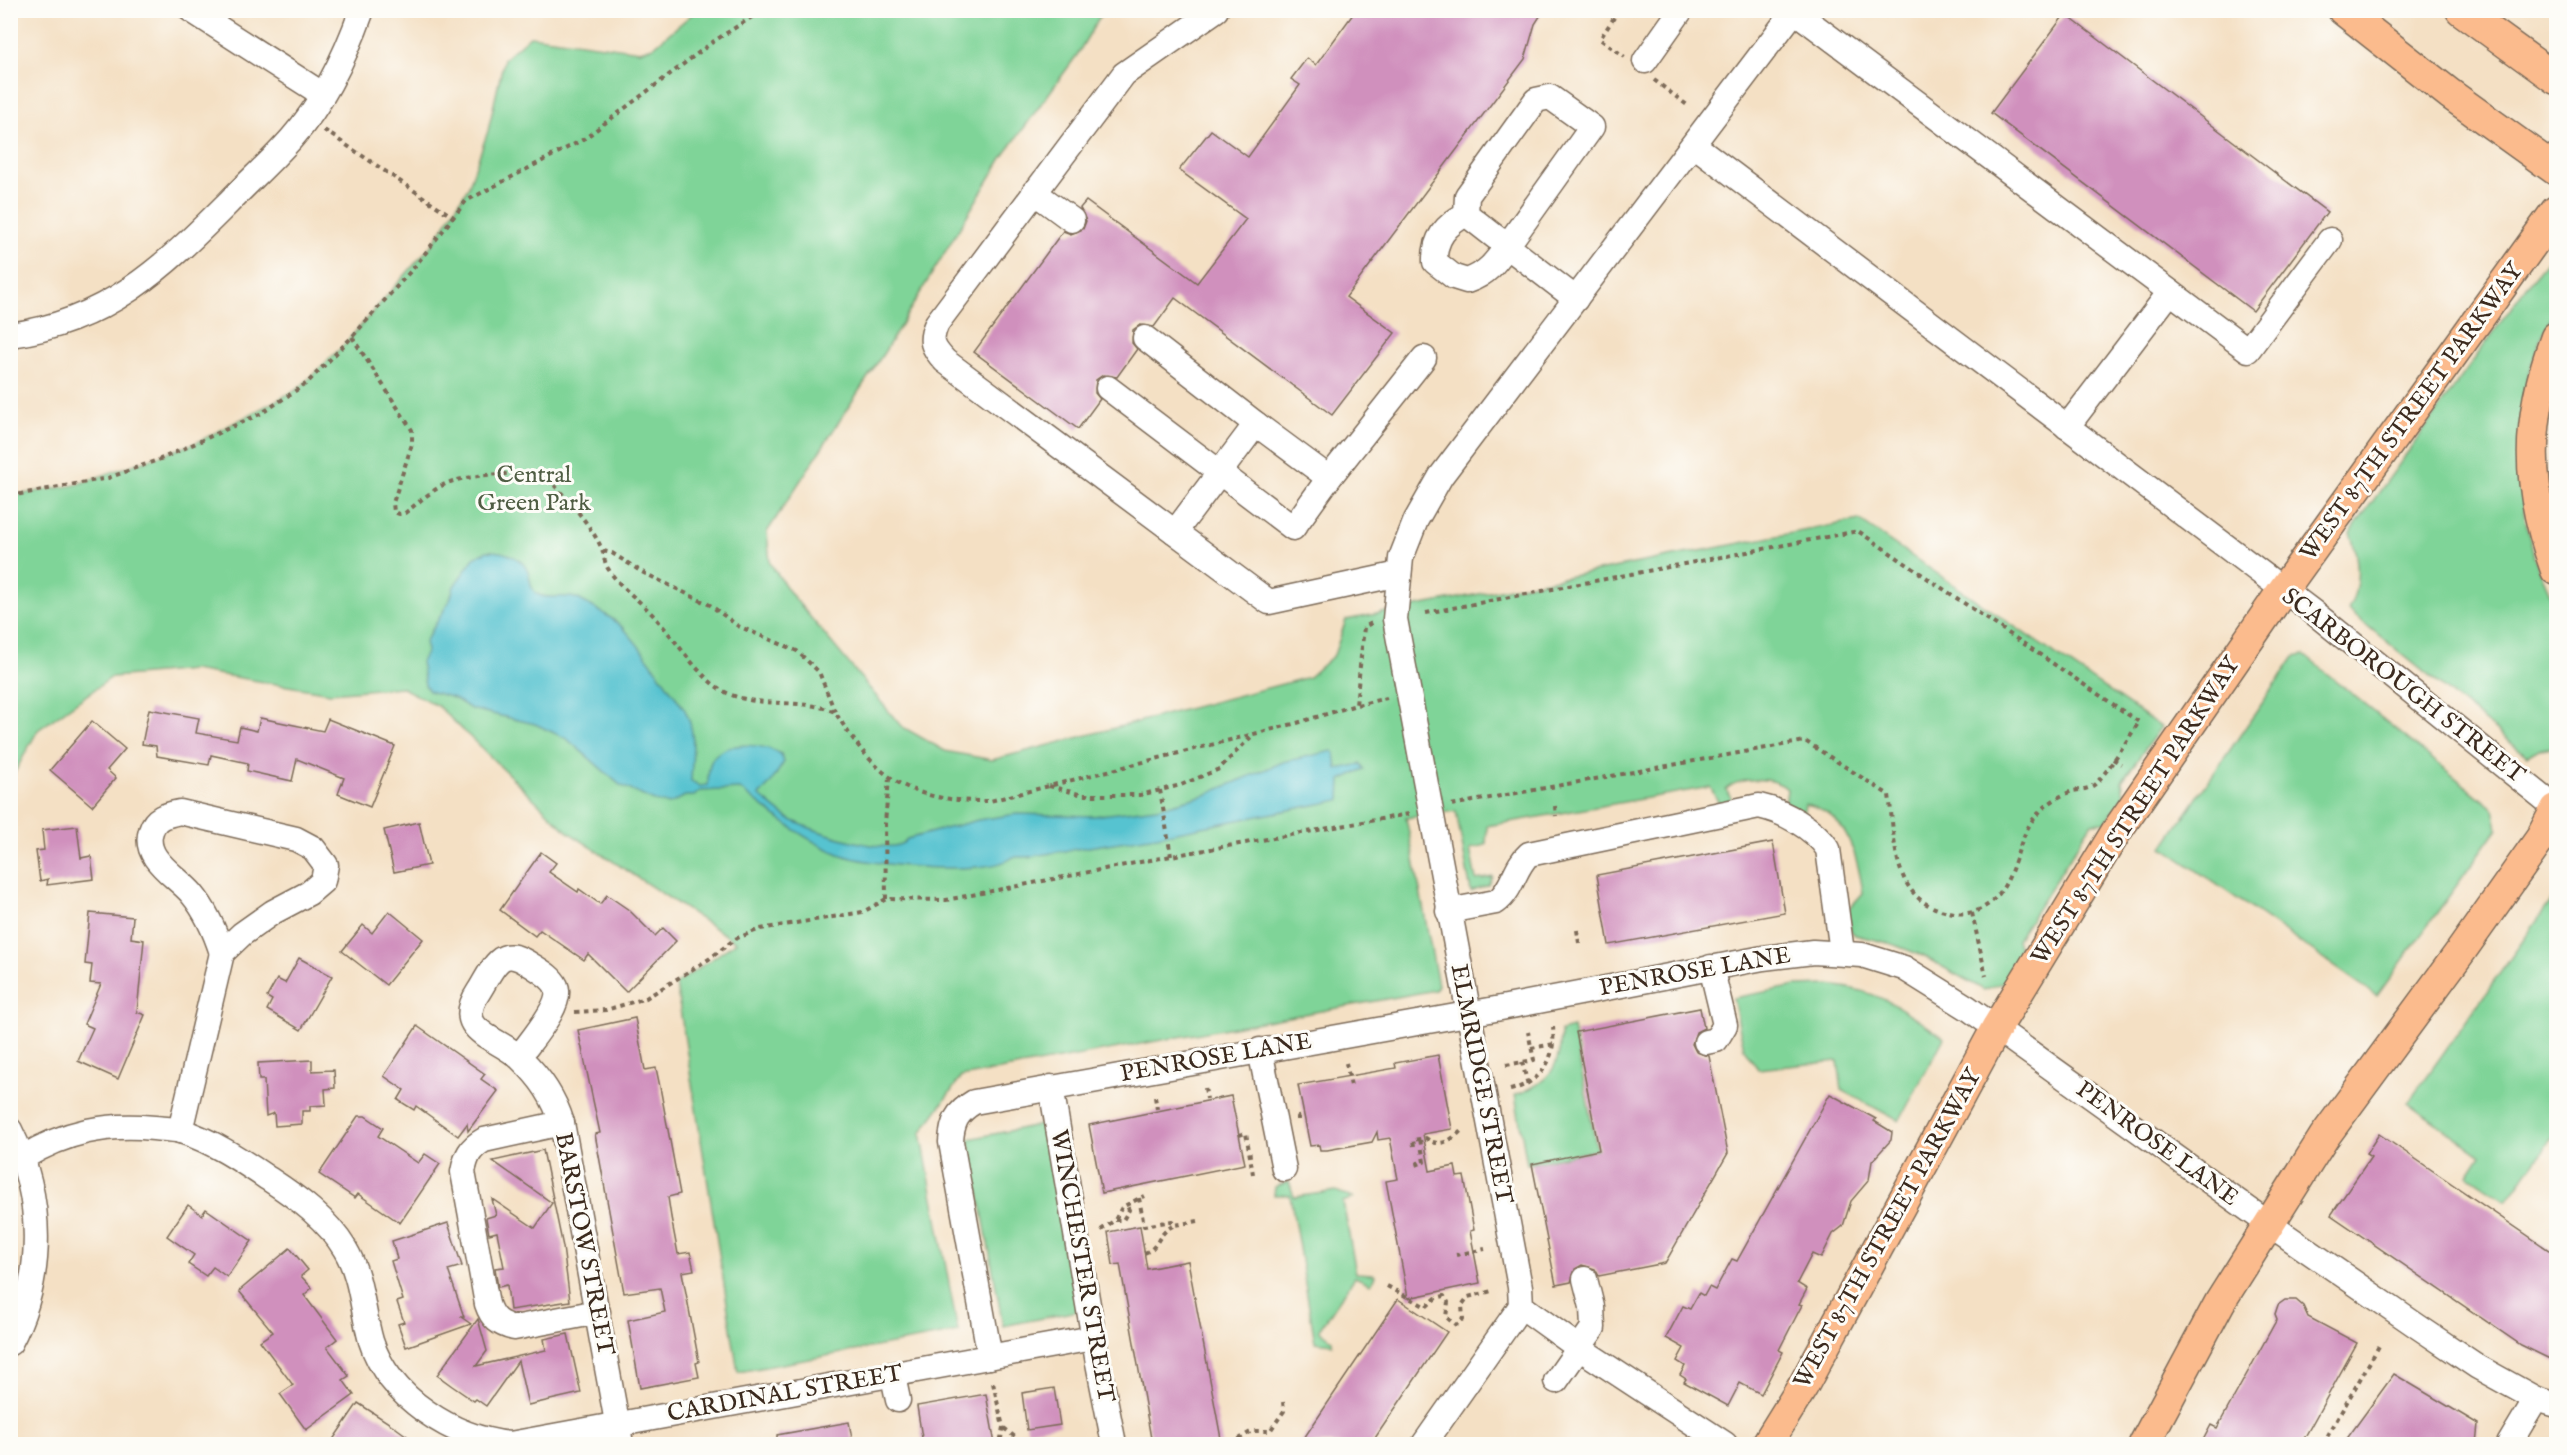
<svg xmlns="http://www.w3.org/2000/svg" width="2567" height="1455" font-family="'IM FELL English',serif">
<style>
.green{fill:#7fd498;stroke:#5d7f5b;stroke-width:1.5}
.water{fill:#56c3d0;stroke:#487677;stroke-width:1.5}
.building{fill:#d090bd}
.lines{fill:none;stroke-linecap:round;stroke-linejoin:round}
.minor-casing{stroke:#7c6a58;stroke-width:27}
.major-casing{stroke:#7c6a58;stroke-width:33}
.path{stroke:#7c6a58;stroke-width:4;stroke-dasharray:4.5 4.5;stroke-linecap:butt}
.minor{stroke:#fff;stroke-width:24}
.major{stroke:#fbbb8d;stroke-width:30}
.labels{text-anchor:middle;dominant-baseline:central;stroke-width:6;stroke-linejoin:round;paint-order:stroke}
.street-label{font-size:24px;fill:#3b2a1e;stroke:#fdfcf7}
.park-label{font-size:24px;fill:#4f5d43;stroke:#fdfcf7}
</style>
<rect width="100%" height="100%" fill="#fdfcf7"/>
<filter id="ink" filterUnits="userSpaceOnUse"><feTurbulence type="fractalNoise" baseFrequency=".0167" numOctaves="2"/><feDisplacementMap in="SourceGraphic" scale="12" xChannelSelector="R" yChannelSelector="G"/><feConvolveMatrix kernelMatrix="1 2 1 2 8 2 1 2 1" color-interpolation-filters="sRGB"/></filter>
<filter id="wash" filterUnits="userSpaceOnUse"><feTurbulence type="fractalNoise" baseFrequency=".008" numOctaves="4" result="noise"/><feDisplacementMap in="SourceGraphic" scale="24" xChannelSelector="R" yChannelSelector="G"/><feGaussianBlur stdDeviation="1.35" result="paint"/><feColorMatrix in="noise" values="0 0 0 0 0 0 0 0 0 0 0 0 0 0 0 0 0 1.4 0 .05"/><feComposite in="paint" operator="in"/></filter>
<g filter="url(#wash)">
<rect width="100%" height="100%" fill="#f4e0c4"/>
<!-- green -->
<g class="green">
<path d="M 697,10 L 1103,11 L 1077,55 L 1002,158 L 885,351 L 767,532 L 770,563 L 791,594 L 901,726 L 945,751 L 992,760 L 1309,677 L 1334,655 L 1346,620 L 1859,520 L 2161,727 L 2122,781 L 2124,796 L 2106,822 L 2092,823 L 2017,940 L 2022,955 L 2007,981 L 1984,990 L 1923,956 L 1892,944 L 1855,935 L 1851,931 L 1847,911 L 1863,893 C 1858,858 1847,811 1805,804 L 1803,815 L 1785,806 L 1787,789 C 1774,776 1739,777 1726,789 L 1732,800 L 1719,803 L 1710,787 L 1487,826 L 1486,845 L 1470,849 L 1476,880 L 1493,877 L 1489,885 L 1471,892 L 1456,811 L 1406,818 L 1438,985 L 1435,990 L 961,1077 L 921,1133 L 958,1332 L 738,1372 L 676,984 L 736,942 L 568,832 L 438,706 L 401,687 L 330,693 L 193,670 L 112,677 L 38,730 L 11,779 L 11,496 L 75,485 L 196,443 L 298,389 L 342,347 L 434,242 L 468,188 L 488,131 L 504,59 L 530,36 L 640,51 L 653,47 Z"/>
<path d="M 2556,250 L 2556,307 L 2538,345 L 2527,381 L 2524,513 L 2534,557 L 2556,607 L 2556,747 L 2539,749 L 2527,756 L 2348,610 C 2361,586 2359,558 2350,533 L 2531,280 Z"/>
<polygon points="2304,655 2494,809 2498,828 2377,996 2163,847 2294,657"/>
<polygon points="2556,894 2556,1132 2506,1201 2468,1175 2481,1155 2408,1103"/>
<path d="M 1829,985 C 1882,991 1902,1008 1944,1038 L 1899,1121 L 1842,1090 L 1838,1061 L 1758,1069 L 1744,1049 L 1733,998 L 1796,986 Z"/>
<path d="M 1573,1028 L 1597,1150 L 1527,1164 L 1515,1095 C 1549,1083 1561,1067 1561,1031 Z"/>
<polygon points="1043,1124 1078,1311 1003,1326 969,1139"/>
<polygon points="1289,1181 1294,1197 1336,1191 1353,1198 1343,1202 1356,1273 1373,1274 1376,1276 1371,1284 1355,1277 1319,1330 1332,1340 1332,1344 1315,1342 1290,1195 1274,1195 1275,1187"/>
</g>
<!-- water -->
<path class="water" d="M 487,551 C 502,551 518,555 527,569 C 531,577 529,588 537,594 C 549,601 565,593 578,599 C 595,608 614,618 627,632 C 648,656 666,684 685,710 C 697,734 692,755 691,781 L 700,786 L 708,785 C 708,776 708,764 714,757 C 730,740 763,744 781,754 L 784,762 L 770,784 L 759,795 C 770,804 781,815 793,821 C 813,830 894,860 907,839 L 978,820 L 1017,814 L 1093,816 L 1157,808 L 1205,795 L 1283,762 L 1332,751 L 1335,753 L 1337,769 L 1361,764 L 1364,769 L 1341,780 L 1340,800 L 1157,836 L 1027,857 L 1013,857 C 991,877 867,866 839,854 C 802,839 771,813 740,789 L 700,791 L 694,796 L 685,796 L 670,804 L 654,801 L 620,785 L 567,739 L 535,724 L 471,709 L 454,698 L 429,691 L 425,685 L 421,662 L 427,651 L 425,642 L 450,600 L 454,586 L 474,558 Z"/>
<g id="blocks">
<!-- building -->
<g class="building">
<polygon points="1356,10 1544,10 1535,24 1525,59 1346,297 1395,333 1332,415 1175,298 1154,327 1140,325 1133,330 1132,343 1137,349 1117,377 1103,375 1096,380 1095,393 1100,399 1078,429 974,352 1063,231 1071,234 1083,229 1086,221 1080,208 1086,201 1197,283 1246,219 1179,170 1211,130 1248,157 1300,85 1291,79 1307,58 1316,65"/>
<polygon points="2065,14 2327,212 2253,311 1991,113"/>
<polygon points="149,709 199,718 196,733 237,740 240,727 257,731 260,718 323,731 328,719 395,746 370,807 338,794 344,778 297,759 292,781 247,771 248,763 211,755 209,765 157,756 156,746 142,744"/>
<polygon points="92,721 125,749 107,770 116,778 92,806 50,770"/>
<polygon points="419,822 429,865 394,872 384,830"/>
<polygon points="77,826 81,858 91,856 94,879 47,885 48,879 40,881 36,851 44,850 42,830"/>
<polygon points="1773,842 1785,913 1609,945 1597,875"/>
<polygon points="541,852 556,863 549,872 578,892 579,889 600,904 607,895 629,910 655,936 663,928 676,941 626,992 588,954 584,960 540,930 535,936 500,910"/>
<polygon points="389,911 423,939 386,985 342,951 363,925 372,933"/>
<polygon points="90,913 133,917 131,938 144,940 137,1012 145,1015 118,1079 78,1061 93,1028 84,1024 101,984 90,983 92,965 85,964"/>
<polygon points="299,958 332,976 301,1030 267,1010 272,1000 267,997 277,979 285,983"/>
<polygon points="1700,1008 1704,1028 1696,1032 1692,1044 1696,1052 1709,1056 1728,1153 1665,1263 1599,1276 1595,1269 1582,1265 1575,1269 1571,1282 1556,1285 1532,1164 1599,1150 1576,1032"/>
<polygon points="635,1018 645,1070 656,1068 660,1087 680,1194 668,1197 671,1217 678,1254 690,1252 694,1270 682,1272 699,1362 696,1363 699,1377 640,1388 628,1320 665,1312 660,1288 624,1293 595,1134 600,1133 578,1030"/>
<polygon points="417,1026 485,1074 481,1079 498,1091 468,1131 467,1124 458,1136 416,1106 414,1110 398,1100 404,1090 384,1076"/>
<polygon points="1438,1055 1452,1129 1423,1134 1430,1171 1455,1166 1457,1177 1464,1176 1474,1230 1470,1231 1480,1283 1408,1298 1386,1181 1398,1179 1390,1138 1378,1140 1377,1132 1372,1142 1327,1150 1320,1150 1319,1145 1310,1146 1298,1085 1396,1068 1395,1063"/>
<polygon points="312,1060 312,1071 334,1070 335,1088 325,1089 326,1105 310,1106 310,1111 302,1111 302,1124 275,1126 274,1113 266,1116 264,1080 259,1080 258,1063"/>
<polygon points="1830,1094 1876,1119 1874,1121 1892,1132 1891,1140 1872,1161 1869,1180 1851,1201 1843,1226 1833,1234 1821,1258 1812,1254 1797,1283 1807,1289 1799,1304 1802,1305 1779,1350 1783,1352 1761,1394 1740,1383 1728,1406 1684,1382 1686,1379 1680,1375 1685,1366 1677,1361 1684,1348 1666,1338 1683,1306 1690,1309 1699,1293 1704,1296 1709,1287 1715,1290 1732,1259 1737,1261"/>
<polygon points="1231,1096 1245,1164 1102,1193 1089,1125"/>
<polygon points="358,1116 365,1116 383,1128 378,1136 418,1163 425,1154 440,1164 400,1223 358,1194 355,1198 319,1174"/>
<polygon points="2379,1134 2556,1255 2556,1362 2521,1345 2331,1215 2371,1157 2366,1154"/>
<polygon points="543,1150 563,1247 570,1301 510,1310 507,1285 498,1287 495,1268 504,1267 497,1232 489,1234 486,1218 496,1215 492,1199 535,1228 552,1203 493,1161"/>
<polygon points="188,1205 202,1215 206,1209 252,1241 227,1277 213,1267 206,1276 188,1264 194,1255 167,1236"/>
<polygon points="448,1223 462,1266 448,1270 464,1317 461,1317 471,1324 406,1347 398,1324 404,1322 397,1302 403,1300 391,1261 397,1259 392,1241"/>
<polygon points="1140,1226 1147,1269 1188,1261 1222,1444 1152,1444 1120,1264 1113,1265 1108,1232"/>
<polygon points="290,1248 308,1270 301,1276 312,1288 304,1295 337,1339 327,1347 349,1376 343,1380 354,1395 306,1430 280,1394 293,1385 260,1341 273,1332 239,1291"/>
<polygon points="1398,1299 1447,1332 1371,1444 1300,1444"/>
<polygon points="2285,1300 2296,1300 2303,1306 2308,1317 2357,1343 2301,1444 2201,1444 2211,1425 2217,1428 2277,1319 2275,1314 2278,1305"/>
<polygon points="478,1319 487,1351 476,1366 546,1350 544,1339 568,1334 581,1393 528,1405 518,1361 486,1406 476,1399 474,1401 452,1386 437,1375"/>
<polygon points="2394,1374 2478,1424 2476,1444 2343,1444"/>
<polygon points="1054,1388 1060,1425 1027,1430 1022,1393"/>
<polygon points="986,1394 995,1444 923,1444 917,1406"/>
<polygon points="358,1403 392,1425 418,1444 330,1444"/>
<polygon points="849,1422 853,1444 777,1444 777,1435"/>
</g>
</g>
</g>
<g filter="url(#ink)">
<use href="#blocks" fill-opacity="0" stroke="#7c6a58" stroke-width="1.5"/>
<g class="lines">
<!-- minor casing -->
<g class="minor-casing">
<g id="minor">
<polyline points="191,10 322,94"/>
<path d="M 1216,10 L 1124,74 L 937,323 C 929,341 932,347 945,361 L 1269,602 L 1399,574"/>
<polyline points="1793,10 2248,350 2330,240"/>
<polyline points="1645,61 1681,10"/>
<polyline points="1694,145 2313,612 2556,808"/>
<polyline points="1034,192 1072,220"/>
<path d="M 1466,214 C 1446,225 1434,238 1435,262 L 1454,277 L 1467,281 C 1487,274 1495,263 1507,246 L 1466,214 L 1467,196 L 1536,100 L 1550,97 L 1592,127 L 1507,246 L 1576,299"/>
<path d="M 10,335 C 107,322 163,268 228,203 C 249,181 272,161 292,138 C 324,102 346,55 362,10"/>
<polyline points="1145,338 1256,424"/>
<polyline points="1108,388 1293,528 1329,478"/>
<polyline points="2067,427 2170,292"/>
<polyline points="1175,532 1256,424 1329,478 1424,358"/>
<path d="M 180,812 L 296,839 L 313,848 L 326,865 L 323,881 L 309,893 L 273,912 L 242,934 L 222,953 C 215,931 207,912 192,894 C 177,876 142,859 151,831 C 155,817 166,815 180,812 Z"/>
<path d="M 1448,911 L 1496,902 C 1513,890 1514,867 1529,854 L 1759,806 C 1783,811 1814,828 1828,849 L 1842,952"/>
<polyline points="1706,1042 1716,1040 1725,1025 1711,967"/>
<polyline points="1260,1050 1284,1169"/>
<path d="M 519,1057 C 530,1041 564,1004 556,986 C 552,978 544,973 536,968 C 526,962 511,950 499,961 C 491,968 485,982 479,991 C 451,1033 498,1036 521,1059 C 541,1078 554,1097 562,1123 L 621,1444"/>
<polyline points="1051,1087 1098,1363 1114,1444"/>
<path d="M 562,1123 L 484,1140 C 470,1148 466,1156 463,1172 L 487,1304 C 492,1319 499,1324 514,1328 L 598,1312"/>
<path d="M 10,1130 C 44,1197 45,1277 10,1343"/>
<polyline points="180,1131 222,953"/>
<path d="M 24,1157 C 65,1132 106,1123 154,1128 C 163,1129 173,1129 181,1131 C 213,1141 242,1161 269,1179 C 298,1198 327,1219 345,1249 C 362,1277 362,1310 371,1341 C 389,1398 453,1438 510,1444 L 1093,1338"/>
<path d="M 990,1357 L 951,1142 C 952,1122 957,1112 974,1102 L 1501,1008 L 1763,958 L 1813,952 L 1862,955 L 1904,968 L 1968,1008 L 2269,1224 L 2417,1326 L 2478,1367 L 2536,1399 L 2556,1405"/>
<polyline points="893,1376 898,1400"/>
<polyline points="1556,1381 1593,1328 1592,1307 1585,1279"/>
<polyline points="1424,1444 1521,1306"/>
<polyline points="1725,1444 1579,1348 1521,1306 1520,1287 1395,619 1401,558 1416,520 1441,476 1795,10"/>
<polyline points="2509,1444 2536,1399"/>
</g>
</g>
<!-- major casing -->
<g class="major-casing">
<g id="major">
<polyline points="2343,10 2450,94 2556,170"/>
<polyline points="2461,10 2556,79"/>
<path d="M 2556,337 C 2525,421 2525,485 2556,570"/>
<polyline points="1767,1444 1803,1386 1997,1027 2116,832 2283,590 2556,211"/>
<polyline points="2144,1444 2220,1302 2324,1137 2461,951 2541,838 2556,809"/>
</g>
</g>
<!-- path -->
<g class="path">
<polyline points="1619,10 1600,39 1625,57"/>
<polyline points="1654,80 1687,105"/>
<polyline points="324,130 453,217"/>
<path d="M 352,337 L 412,430 L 412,444 L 393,503 L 394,512 L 399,514 L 405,513 C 419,502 434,488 450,482 C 475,474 537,467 556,487 C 571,503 590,525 600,545 C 605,553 603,562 609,570 C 619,586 634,596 647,609 C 671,632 687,662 713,684 C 748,713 796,695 835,712 C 877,779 908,802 990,801 L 1297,723 L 1356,705 L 1364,627 L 1374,622"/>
<polyline points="10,496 108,478 163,458 262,413 307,383 352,337 416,265 466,201 584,139 714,41 763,10"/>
<polyline points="603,551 612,553 642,572 710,605 738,626 797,651 819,672 835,712"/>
<path d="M 1426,613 L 1858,531 L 2139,722 C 2129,737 2106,775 2094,785 C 2089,789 2079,790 2073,791 C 2058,796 2045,805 2035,817 C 2018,838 2017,868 2001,891 C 1991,906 1973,916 1955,913 C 1891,905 1896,845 1889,795 L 1805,741 L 1451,805"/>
<polyline points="1357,705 1387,698"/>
<polyline points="2113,759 2121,764"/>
<polyline points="1049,786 1083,795 1140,795 1181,785 1219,769 1253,735"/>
<polyline points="1160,790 1171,856"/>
<polyline points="1555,806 1556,816"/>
<polyline points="886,899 885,823 889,779"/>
<polyline points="1972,913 1986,976"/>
<polyline points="1577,930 1579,943"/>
<polyline points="575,1012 606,1010 646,998 709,959 735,939 760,929 863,912 886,899 946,900 1171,856 1409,814"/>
<polyline points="1531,1048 1554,1044"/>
<polyline points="1522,1062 1528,1085"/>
<polyline points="1346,1063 1351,1086"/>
<polyline points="1506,1065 1534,1060 1528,1032"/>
<polyline points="1205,1088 1207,1099"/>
<path d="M 1510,1090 C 1542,1082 1556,1060 1553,1027"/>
<polyline points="1155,1097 1157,1109"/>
<polyline points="1298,1120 1298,1117 1304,1116"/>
<polyline points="1239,1135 1246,1133 1253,1174"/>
<path d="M 1414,1146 L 1413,1140 L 1426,1138 C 1439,1149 1452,1140 1462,1130"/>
<polyline points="1419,1166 1418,1163 1424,1162 1420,1139"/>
<polyline points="1139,1198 1144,1226 1172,1221 1175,1225 1198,1221"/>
<polyline points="1115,1220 1123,1220 1129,1210 1126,1204"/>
<polyline points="1101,1230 1115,1220 1122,1207 1144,1196"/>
<path d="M 1144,1253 C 1160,1248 1156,1233 1175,1225"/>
<polyline points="1456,1255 1485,1249"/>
<polyline points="1387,1286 1426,1307 1436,1298 1444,1296 1448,1302 1446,1317 1456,1325 1463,1319 1462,1305 1468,1297 1492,1291"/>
<polyline points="993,1383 1003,1427 1000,1444"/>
<polyline points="1004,1428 1015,1437"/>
<polyline points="1231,1444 1252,1431 1270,1431 1284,1411 1283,1402"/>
<polyline points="2323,1444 2379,1346"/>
</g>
<!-- minor -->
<use href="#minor" class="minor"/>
<!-- major -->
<use href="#major" class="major"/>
</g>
</g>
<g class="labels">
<!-- street labels -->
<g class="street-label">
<text transform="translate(2412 412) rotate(-54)">WEST 87TH STREET PARKWAY</text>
<text transform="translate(2403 686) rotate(38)">SCARBOROUGH STREET</text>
<text transform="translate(2136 811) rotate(-57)">WEST 87TH STREET PARKWAY</text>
<text transform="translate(1695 972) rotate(-10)">PENROSE LANE</text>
<text transform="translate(1216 1058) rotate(-10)">PENROSE LANE</text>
<text transform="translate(1481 1084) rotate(79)">ELMRIDGE STREET</text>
<text transform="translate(2157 1144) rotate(36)">PENROSE LANE</text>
<text transform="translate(1888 1229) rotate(-61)">WEST 87TH STREET PARKWAY</text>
<text transform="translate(584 1244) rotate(79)">BARSTOW STREET</text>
<text transform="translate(1082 1266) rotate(80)">WINCHESTER STREET</text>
<text transform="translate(785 1394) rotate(-10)">CARDINAL STREET</text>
</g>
<!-- park labels -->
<g class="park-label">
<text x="534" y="475">Central<tspan x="534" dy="28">Green Park</tspan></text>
</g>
</g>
<!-- margin -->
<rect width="2567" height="1455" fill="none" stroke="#fdfcf7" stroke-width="36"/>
</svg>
